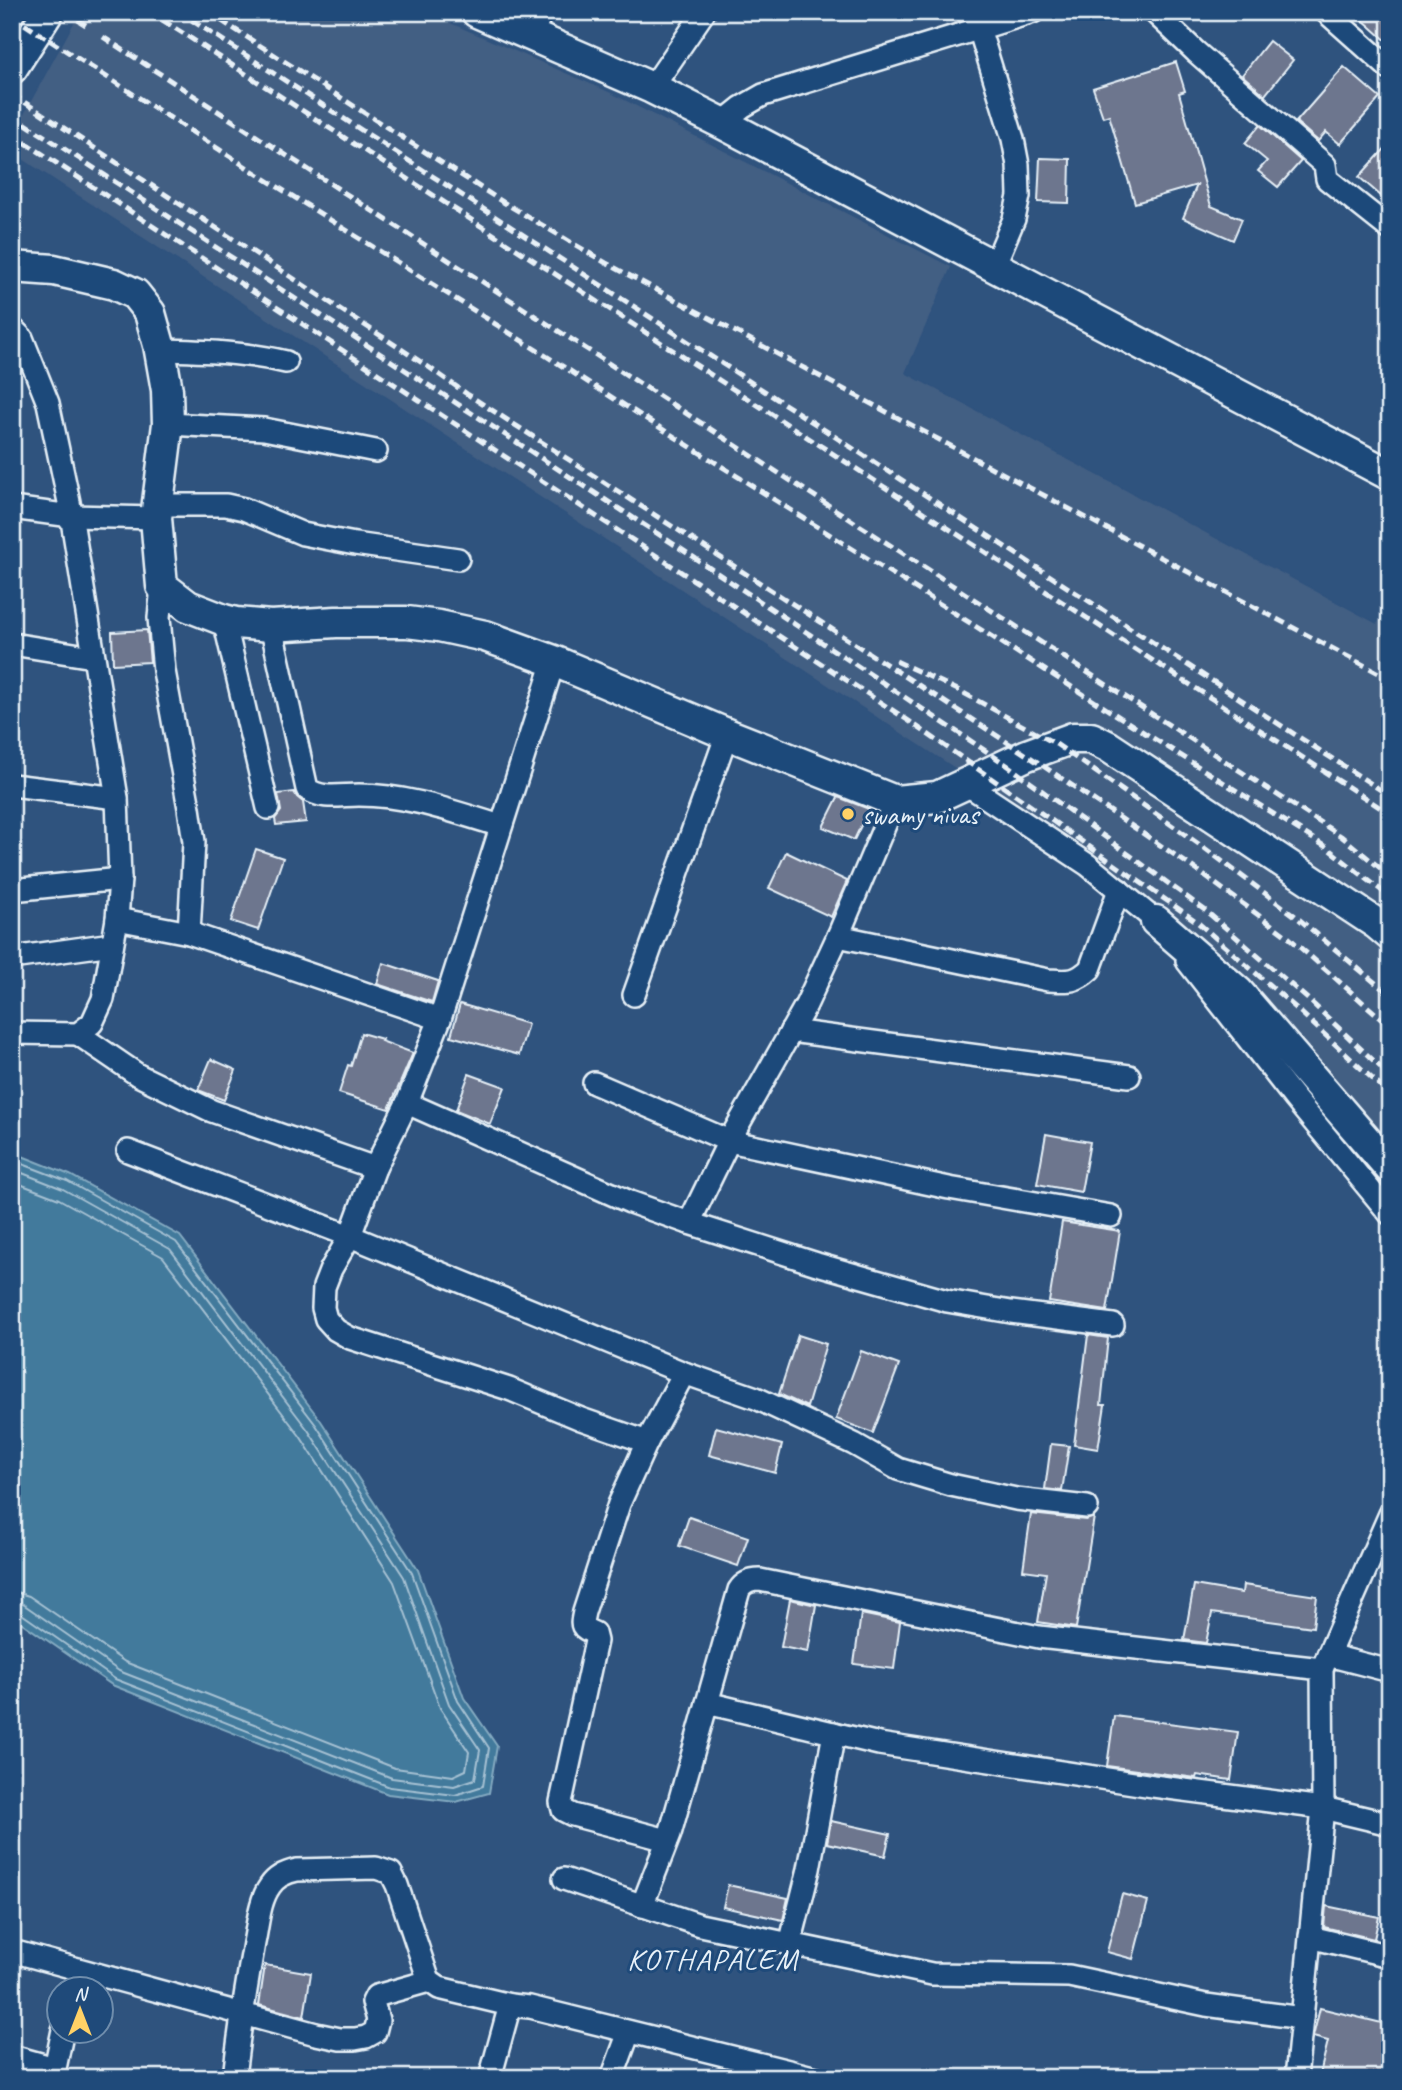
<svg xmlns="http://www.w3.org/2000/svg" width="1402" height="2090" font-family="Caveat,sans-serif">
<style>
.built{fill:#425e83}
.water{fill:#427a9c;stroke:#84aac1;stroke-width:2}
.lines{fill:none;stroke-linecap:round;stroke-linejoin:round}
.shore{stroke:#a6c1d3;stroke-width:2}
.building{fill:#6d768e;stroke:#e8f1f8;stroke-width:2}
.street-casing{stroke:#e8f1f8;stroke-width:26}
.secondary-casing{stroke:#e8f1f8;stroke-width:35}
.street{stroke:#1f4a7a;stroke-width:21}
.secondary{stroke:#1f4a7a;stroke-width:30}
.rail{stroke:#e8f1f8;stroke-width:5;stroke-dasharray:10 5;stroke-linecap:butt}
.poi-dot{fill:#ffd166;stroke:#1f4a7a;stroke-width:2.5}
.labels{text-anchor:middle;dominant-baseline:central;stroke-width:6;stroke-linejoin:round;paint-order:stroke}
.poi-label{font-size:28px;fill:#e8f1f8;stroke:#1f4a7a;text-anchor:start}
.neighbourhood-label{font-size:30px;letter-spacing:2px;fill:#e8f1f8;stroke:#1f4a7a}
</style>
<rect width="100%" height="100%" fill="#2f537e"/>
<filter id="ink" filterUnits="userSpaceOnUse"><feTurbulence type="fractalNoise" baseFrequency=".0143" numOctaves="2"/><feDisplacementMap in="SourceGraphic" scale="14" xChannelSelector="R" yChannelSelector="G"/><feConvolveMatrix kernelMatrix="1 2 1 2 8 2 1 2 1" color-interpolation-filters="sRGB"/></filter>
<g filter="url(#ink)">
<!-- built -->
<polygon class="built" points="80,12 425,12 609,92 951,267 905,373 1377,624 1390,602 1390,1142 1294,1033 1154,907 955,768 12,152 12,136"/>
<!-- water -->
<polygon class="water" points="12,1152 70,1175 180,1236 321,1421 418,1570 464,1698 497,1746 489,1793 456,1802 388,1794 112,1685 12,1616"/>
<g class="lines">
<!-- shore -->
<g class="shore">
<polyline points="12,1160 67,1181 176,1242 316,1425 412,1573 458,1701 489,1748 483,1786 455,1795 390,1787 115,1679 19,1612 12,1611"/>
<polyline points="12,1169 63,1189 170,1249 308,1430 404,1577 449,1704 480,1750 475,1779 454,1786 392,1778 119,1671 23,1604 12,1602"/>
<polyline points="12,1181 59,1199 163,1257 300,1436 394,1582 440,1708 469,1752 466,1770 453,1776 395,1768 125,1662 29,1596 12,1591"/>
</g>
</g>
<!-- building -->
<g class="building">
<polygon points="1354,12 1390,12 1390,44"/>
<polygon points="1269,41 1293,60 1265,95 1242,75"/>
<polygon points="1176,62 1185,91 1179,93 1211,206 1242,219 1233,240 1183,218 1197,185 1135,203 1109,115 1103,117 1093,88"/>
<polygon points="1344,67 1380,98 1340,144 1326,132 1318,141 1296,122"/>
<polygon points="1260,125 1301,161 1278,187 1258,171 1267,161 1245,143"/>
<polygon points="1390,143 1390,186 1381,196 1359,177"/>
<polygon points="1040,158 1070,159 1069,203 1038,202"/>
<polygon points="147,630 150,662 113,664 112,632"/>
<polygon points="294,792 297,797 303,802 306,822 276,825 275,819 281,811 278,794"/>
<polygon points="838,797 869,809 854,840 823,827"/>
<polygon points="256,849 283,858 258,930 231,921"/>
<polygon points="786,852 847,881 831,917 769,888"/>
<polygon points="383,963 438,981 432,1002 377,984"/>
<polygon points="460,1004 528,1024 519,1055 451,1036"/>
<polygon points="361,1033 382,1039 381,1041 413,1053 389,1109 339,1093 348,1065 351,1066"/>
<polygon points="211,1059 236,1070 224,1100 198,1090"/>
<polygon points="469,1074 505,1087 490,1124 456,1110"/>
<polygon points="1046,1134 1090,1142 1081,1192 1037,1184"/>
<polygon points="1062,1222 1120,1231 1107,1311 1049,1302"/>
<polygon points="798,1335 826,1344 807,1407 779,1394"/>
<polygon points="1088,1335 1108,1338 1101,1405 1105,1405 1098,1449 1074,1445"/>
<polygon points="861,1351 899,1365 873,1433 836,1419"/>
<polygon points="716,1427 782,1445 775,1473 709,1455"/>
<polygon points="1051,1444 1069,1446 1062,1491 1045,1489"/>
<polygon points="1031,1514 1086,1520 1094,1517 1076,1628 1038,1622 1046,1573 1023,1570"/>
<polygon points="689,1517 748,1537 738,1566 679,1546"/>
<polygon points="1194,1585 1242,1593 1243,1585 1317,1596 1313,1627 1212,1613 1206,1643 1184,1640"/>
<polygon points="790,1599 816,1605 808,1652 781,1647"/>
<polygon points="861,1614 900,1622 894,1669 854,1664"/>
<polygon points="1114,1716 1238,1732 1231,1780 1197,1775 1196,1778 1107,1766"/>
<polygon points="831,1821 890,1834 885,1856 827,1843"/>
<polygon points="728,1885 788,1898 783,1920 723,1907"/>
<polygon points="1122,1894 1148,1901 1133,1959 1107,1952"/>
<polygon points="1326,1906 1379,1917 1374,1939 1324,1927"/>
<polygon points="265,1965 311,1973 304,2017 259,2005"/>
<polygon points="1320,2008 1390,2025 1390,2078 1319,2078 1328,2041 1313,2037"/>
</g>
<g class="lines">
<!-- street casing -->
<g class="street-casing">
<g id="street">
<polyline points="974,12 1013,139 1018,165 1019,196 1014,219 994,266"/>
<polyline points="1154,12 1196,52 1325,165 1327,179 1390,229"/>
<polyline points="1326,12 1390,69"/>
<polyline points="531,35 542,12"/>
<polyline points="652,88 704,12"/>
<polyline points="722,123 742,107 763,95 1033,12"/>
<polyline points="12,328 22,338 48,403 69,502 117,798 120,879 117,919 103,999 92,1023 78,1034 12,1033"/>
<path d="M 160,350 C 202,351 244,352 286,362"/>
<polyline points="168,424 264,429 376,451"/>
<polyline points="158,505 226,505 244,509 303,534 355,544 458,559"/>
<polyline points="12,508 71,516 156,518"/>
<polyline points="162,586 159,618 164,671 189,808 194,842 189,933"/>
<polyline points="224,620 268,808"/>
<path d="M 271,626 L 307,789 C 323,800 340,795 359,795 C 408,795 454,812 501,826"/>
<polyline points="12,644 93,657"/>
<polyline points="554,661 440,1019 407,1103 375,1168 350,1236 331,1269 324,1287 323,1308 326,1319 336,1330 350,1338 509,1389 581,1419 647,1442"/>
<polyline points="966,784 1088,865 1156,921 1163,930"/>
<polyline points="12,785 117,798"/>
<polyline points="12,890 120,879"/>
<polyline points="117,919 189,933 440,1019"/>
<path d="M 838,936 L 1048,980 C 1068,981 1075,983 1090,969 L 1119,890"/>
<polyline points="12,958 112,944"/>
<polyline points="1187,961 1295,1099 1390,1214"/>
<polyline points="634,995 727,734"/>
<polyline points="791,1031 1129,1076"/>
<polyline points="78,1034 138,1075 212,1111 375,1168"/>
<polyline points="594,1083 729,1141 949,1188 1111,1216"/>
<polyline points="407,1103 630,1202 689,1223 817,1264 947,1301 1011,1312 1113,1325"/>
<polyline points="128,1151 350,1236 684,1373 756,1398 854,1444 898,1469 951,1485 1016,1499 1087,1507"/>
<polyline points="689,1223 729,1141 806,1005 838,936 895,801"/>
<polyline points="1328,1655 1390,1671"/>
<polyline points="707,1703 879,1744 1153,1786 1323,1808 1390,1824"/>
<path d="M 667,1840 L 573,1815 L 563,1810 L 561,1802 L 596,1641 L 594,1633 C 580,1627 581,1626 584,1612 L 619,1504 L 647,1442 L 684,1373"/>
<polyline points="564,1879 700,1925 932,1974 1069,1976 1206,2005 1302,2018"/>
<path d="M 642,1906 L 670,1834 L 739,1590 C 744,1582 751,1580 760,1580 L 1039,1637 L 1322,1669"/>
<polyline points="1310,1937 1390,1956"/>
<polyline points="790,1944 809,1869 834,1733"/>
<polyline points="12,1951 316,2034 340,2039 355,2039 366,2037 375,2032 378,2020 373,2002 376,1996 429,1981"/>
<polyline points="12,2056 55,2068"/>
<polyline points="53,2078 63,2030"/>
<path d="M 234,2078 C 239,2032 246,1988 254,1943 C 258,1925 259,1901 270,1886 C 276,1877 287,1872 297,1870 L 376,1868 L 391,1873 L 397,1885 L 429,1981 L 439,1988 L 510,2005 L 530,2007 L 817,2078"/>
<polyline points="490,2078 510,2005"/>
<polyline points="612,2078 629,2032"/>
<polyline points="1296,2078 1323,1808 1322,1669 1390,1514"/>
</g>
</g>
<!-- secondary casing -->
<g class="secondary-casing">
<g id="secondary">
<polyline points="477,12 652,88 722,123 1390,475"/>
<polyline points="12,68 48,12"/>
<polyline points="12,267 54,270 114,284 135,294 150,313 159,345 167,390 168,424 156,518 162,586 188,606 224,620 236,623 271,626 336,622 407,622 439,626 485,636 554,661 727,734 895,801 937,797 1027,755 1073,738 1091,738 1109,747 1377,924 1390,935"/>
<polyline points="1156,921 1238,992 1390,1168"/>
</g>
</g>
<!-- street -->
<use href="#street" class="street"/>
<!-- secondary -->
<use href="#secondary" class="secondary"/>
<!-- rail -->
<g class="rail">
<polyline points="65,12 86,25"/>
<polyline points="150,12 1390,814"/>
<polyline points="179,12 1390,796"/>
<polyline points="208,12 498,199 606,263 1390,679"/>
<polyline points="12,16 262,177 1326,847 1390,897"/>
<polyline points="103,37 1341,836 1390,876"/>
<polyline points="12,94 430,368 467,394 1027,755 1191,866 1287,936 1390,1026"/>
<polyline points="12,115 672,543 1007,765 1206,911 1310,1001 1390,1076"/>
<polyline points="12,134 909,721 1196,921 1297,1009 1390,1095"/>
<polyline points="896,661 960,691 1056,744 1203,847 1294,915 1390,995"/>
</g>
</g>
</g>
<!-- markers -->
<circle class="poi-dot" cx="848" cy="814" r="7"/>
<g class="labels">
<!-- poi labels -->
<g class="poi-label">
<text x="862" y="814">swamy nivas</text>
</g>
<!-- neighbourhood labels -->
<g class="neighbourhood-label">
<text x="713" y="1959">KOTHAPALEM</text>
</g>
</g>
<!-- margin -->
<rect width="1402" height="2090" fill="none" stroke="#1f4a7a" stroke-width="42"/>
<rect x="21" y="21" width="1360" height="2048" fill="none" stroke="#e8f1f8" stroke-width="2.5" filter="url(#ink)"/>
<!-- north arrow -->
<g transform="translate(80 2010)"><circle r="33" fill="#1f4a7a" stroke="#6f8dac" stroke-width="2"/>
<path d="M0-5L12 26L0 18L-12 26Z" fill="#ffd166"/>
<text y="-10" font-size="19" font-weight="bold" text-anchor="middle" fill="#e8f1f8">N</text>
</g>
</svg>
